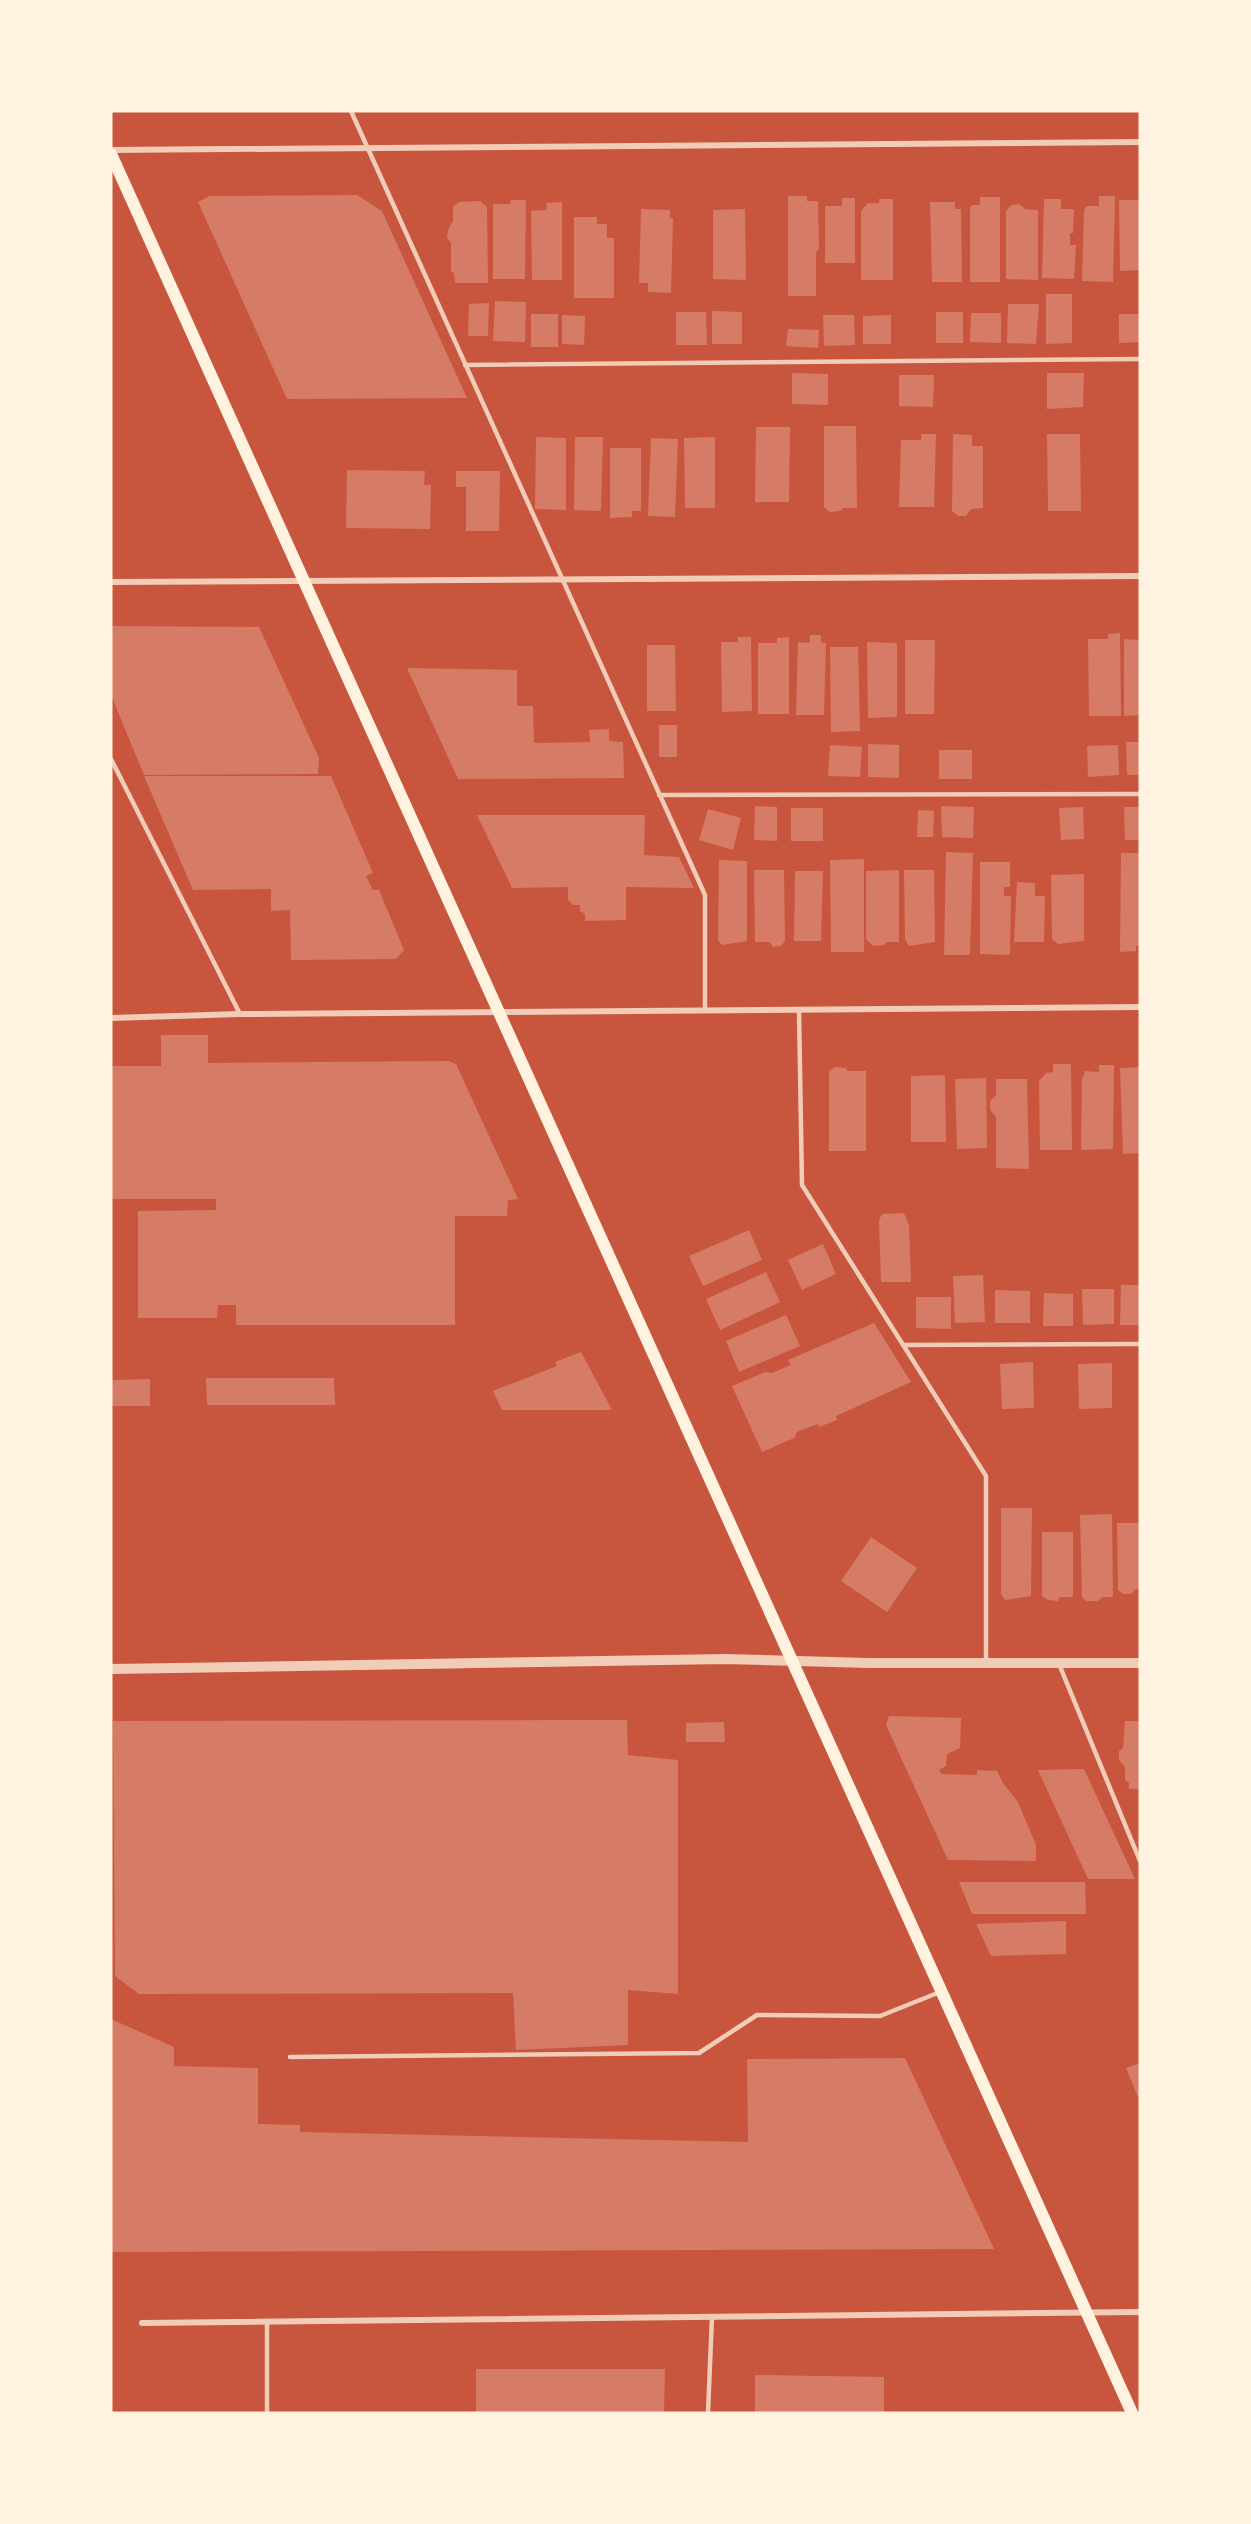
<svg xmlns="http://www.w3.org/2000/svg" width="1251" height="2524" font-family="Lato,sans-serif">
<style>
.building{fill:#d67c66}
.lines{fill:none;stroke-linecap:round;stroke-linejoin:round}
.service{stroke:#f1ccb7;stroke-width:4.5}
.minor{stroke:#f1ccb7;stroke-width:6}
.tertiary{stroke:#f1ccb7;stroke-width:10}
.secondary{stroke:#fff3e0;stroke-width:12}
</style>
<rect width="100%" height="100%" fill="#c8553d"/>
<!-- building -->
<g class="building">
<polygon points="357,195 382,211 467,398 287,399 198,202 210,196"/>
<polygon points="788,196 807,196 807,201 818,201 819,248 816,253 816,296 788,296"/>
<polygon points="1099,196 1115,196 1113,282 1082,281 1084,210 1087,206 1099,206"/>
<polygon points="980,197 1000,197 1000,282 970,282 970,208 972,205 980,205"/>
<polygon points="842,198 855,198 855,263 825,263 825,206 842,206"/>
<polygon points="879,199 893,199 893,280 861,280 861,211 868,203 879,203"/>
<polygon points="1044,199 1061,199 1061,209 1074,209 1073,233 1070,233 1070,245 1076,245 1074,279 1042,278"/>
<polygon points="511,200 526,200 525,279 493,279 493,204 510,204"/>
<polygon points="1119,200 1140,200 1140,270 1120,271"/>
<polygon points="480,201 487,207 488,283 455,283 454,273 451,272 451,243 447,238 448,230 453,221 453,207 459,202"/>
<polygon points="562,202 562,280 532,280 531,211 547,210 546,203"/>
<polygon points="930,202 955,202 955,209 961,209 962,282 932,282"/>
<polygon points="1019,204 1025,209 1038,210 1038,280 1006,279 1006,211 1011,205"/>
<polygon points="641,209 670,210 670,218 673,218 671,293 648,292 648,283 639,283"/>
<polygon points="745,209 746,280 713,279 713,210"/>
<polygon points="574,217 597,217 597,224 607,224 607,238 614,238 614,298 574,298"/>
<polygon points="1046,294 1072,294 1072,343 1046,344"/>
<polygon points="495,301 526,302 525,342 493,341"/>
<polygon points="489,303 488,336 468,336 469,304"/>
<polygon points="1008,304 1039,304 1036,344 1007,343"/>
<polygon points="712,311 742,312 742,344 712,344"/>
<polygon points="676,312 706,312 707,345 676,345"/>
<rect x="936" y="312" width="27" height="31"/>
<polygon points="971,313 1001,313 1001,343 970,342"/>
<rect x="531" y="314" width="27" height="33"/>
<polygon points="1119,314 1140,314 1140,342 1119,343"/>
<polygon points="562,315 585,316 584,345 562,344"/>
<polygon points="823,315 854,315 855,345 824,346"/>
<polygon points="891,315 891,344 863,344 863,316"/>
<polygon points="788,329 819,330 818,348 786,346"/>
<polygon points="792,373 828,374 828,405 792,404"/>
<polygon points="1047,373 1084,373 1083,407 1047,409"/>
<polygon points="899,375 934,375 933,407 899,406"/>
<polygon points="824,426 856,426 857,508 843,508 840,511 830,512 824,507"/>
<polygon points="756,427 790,427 789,502 755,502"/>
<polygon points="921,434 936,434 934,507 899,507 901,440 921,440"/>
<polygon points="953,434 972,435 972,446 983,446 983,508 971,509 966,516 958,516 952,511"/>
<polygon points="1047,434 1080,434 1081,511 1048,511"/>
<polygon points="536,437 566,438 566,510 535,509"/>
<polygon points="575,437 603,437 601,511 574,510"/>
<polygon points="715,437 715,508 685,508 684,438"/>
<polygon points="651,438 678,439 675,517 648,516"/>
<polygon points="610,448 641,448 641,511 632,511 632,517 610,518"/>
<polygon points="347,470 425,471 424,485 431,485 430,529 346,528"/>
<polygon points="456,471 500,471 499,531 466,531 466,487 456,487"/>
<polygon points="111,626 259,627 319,758 318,774 144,775 111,695"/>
<polygon points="1120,633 1121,716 1089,716 1088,639 1108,639 1108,634"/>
<polygon points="810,635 821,635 821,642 826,643 824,715 796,715 798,642 810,643"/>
<polygon points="738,637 751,637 752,711 722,712 721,642 738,642"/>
<polygon points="789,637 789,714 758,714 758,643 777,643 777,638"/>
<polygon points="1124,639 1140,640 1140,715 1124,716"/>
<polygon points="905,640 935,640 934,714 905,714"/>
<polygon points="867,642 897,643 897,717 868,718"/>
<polygon points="647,645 675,645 676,711 647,711"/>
<polygon points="830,647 858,647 860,731 831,732"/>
<polygon points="407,668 517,670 517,706 533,706 534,743 590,742 589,730 609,729 609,741 623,742 624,778 458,779"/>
<rect x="659" y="725" width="18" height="32"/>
<polygon points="1126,742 1140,742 1140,775 1127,775"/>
<polygon points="868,744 899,745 899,778 868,777"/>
<polygon points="830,745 862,747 860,777 828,776"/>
<polygon points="1118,745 1119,775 1088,777 1087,746"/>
<rect x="939" y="750" width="33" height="29"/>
<polygon points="144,776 331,776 373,873 366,876 373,890 379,890 404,950 396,959 291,960 290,910 271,911 271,889 193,890"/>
<polygon points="755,806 777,807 777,841 754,840"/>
<polygon points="941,806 974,807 973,838 942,837"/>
<polygon points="1083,807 1084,839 1061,840 1059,808"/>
<polygon points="1124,807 1140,807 1140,840 1125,840"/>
<rect x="791" y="808" width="32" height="33"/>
<polygon points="708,809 741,818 733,850 699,840"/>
<polygon points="918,810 934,811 933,837 917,837"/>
<polygon points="477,815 645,815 644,855 679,857 694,888 626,887 626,920 585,921 585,914 580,911 580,905 573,905 568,900 568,887 512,888"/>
<polygon points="946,852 973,853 970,955 944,955"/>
<polygon points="1121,853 1140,853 1140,945 1136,946 1136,951 1120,952"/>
<polygon points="864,859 864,952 831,952 830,860"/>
<polygon points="719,860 747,861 747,941 722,945 718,940"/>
<polygon points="980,862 1010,862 1010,887 1004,887 1004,896 1011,896 1010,955 980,954"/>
<polygon points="754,870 784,870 785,941 781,946 773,947 769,942 755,942"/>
<polygon points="899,870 899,942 887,942 884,945 873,946 866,939 866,871"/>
<polygon points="904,870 934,870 935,942 909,946 905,939"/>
<polygon points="795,871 823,871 821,941 794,941"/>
<polygon points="1084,874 1084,941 1058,944 1052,939 1051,875"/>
<polygon points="1017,882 1035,883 1035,896 1045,896 1044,942 1014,942"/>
<polygon points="161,1035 208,1035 208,1063 448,1061 456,1064 518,1199 508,1200 507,1216 455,1216 455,1325 236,1325 236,1305 218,1305 217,1318 138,1318 138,1211 216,1210 216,1199 111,1199 111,1066 161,1066"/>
<polygon points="1053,1064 1071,1064 1072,1150 1040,1150 1039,1081 1046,1073 1053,1072"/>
<polygon points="1099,1065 1114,1065 1113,1149 1081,1150 1082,1079 1085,1071 1099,1072"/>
<polygon points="835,1067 846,1068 848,1071 866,1071 866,1151 829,1151 829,1071"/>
<polygon points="1140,1067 1140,1153 1123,1154 1120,1068"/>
<polygon points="945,1075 946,1142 911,1142 911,1076"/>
<polygon points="986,1078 987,1148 957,1149 955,1079"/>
<polygon points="996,1079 1027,1079 1029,1169 996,1168 996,1117 990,1110 990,1101 996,1095"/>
<polygon points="904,1213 909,1225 911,1282 881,1282 879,1220 882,1214"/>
<polygon points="749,1230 762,1260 703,1286 689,1256"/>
<polygon points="823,1244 836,1274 802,1290 788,1260"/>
<polygon points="766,1272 780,1302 720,1330 706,1299"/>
<polygon points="983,1275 985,1322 955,1323 953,1276"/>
<polygon points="1121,1285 1140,1285 1140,1325 1120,1325"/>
<polygon points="1082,1289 1114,1289 1114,1324 1083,1325"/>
<polygon points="995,1290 1030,1291 1030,1323 995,1323"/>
<polygon points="1044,1293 1073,1294 1073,1326 1043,1326"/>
<polygon points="916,1297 951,1297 951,1329 916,1328"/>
<polygon points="786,1315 800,1346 739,1372 726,1341"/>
<polygon points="874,1323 911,1382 836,1416 837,1420 819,1427 818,1424 797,1432 794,1438 762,1452 732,1386 765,1372 772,1373 791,1365 788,1360"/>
<polygon points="581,1352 612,1410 502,1410 493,1391 557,1366 555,1362"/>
<polygon points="1033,1362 1034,1408 1002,1409 1000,1364"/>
<polygon points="1112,1363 1112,1408 1079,1409 1078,1364"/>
<polygon points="206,1378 334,1378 335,1405 207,1405"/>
<polygon points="150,1379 150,1406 111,1406 111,1380"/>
<polygon points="1001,1508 1032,1508 1031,1596 1005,1600 1001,1594"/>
<polygon points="1112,1514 1113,1597 1102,1597 1098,1601 1086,1601 1082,1597 1080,1515"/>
<polygon points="1117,1523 1140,1523 1140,1589 1136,1589 1131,1594 1123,1594 1118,1590"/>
<polygon points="1042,1532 1073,1532 1073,1597 1060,1597 1058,1601 1048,1600 1042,1596"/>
<polygon points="871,1537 917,1568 887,1612 841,1581"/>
<polygon points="889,1716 961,1718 960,1748 947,1754 946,1766 939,1770 942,1774 977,1775 977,1770 997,1771 1003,1783 1018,1802 1036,1845 1036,1861 948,1860 886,1725"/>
<polygon points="627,1720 628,1755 678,1760 678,1994 628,1990 628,2045 516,2050 513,1993 139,1994 115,1976 113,1721"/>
<polygon points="1125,1721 1140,1721 1140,1789 1129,1789 1129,1783 1125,1780 1125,1767 1119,1760 1119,1751 1123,1748"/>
<polygon points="724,1722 725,1742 686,1742 686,1723"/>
<polygon points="1084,1769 1135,1879 1088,1879 1038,1770"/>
<polygon points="959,1882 1085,1882 1086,1914 972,1914"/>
<polygon points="1066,1921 1066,1954 991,1956 976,1924"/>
<polygon points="111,2019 174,2047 174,2066 258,2068 258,2124 300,2125 300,2132 748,2142 747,2059 905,2058 994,2249 111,2252"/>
<polygon points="1140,2063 1140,2102 1126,2068"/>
<polygon points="476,2369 665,2369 664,2413 476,2413"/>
<polygon points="755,2375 884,2377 884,2413 755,2413"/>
</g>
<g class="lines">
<!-- service -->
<g class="service">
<polyline points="351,111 705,895 705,1011"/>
<polyline points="465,365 1140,359"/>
<polyline points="111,759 240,1014"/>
<polyline points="659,795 1140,794"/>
<polyline points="799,1011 802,1185 986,1476 986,1663"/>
<polyline points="903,1345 1140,1344"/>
<polyline points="1059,1664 1140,1861"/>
<polyline points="290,2057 699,2053 757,2015 880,2016 940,1992"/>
<polyline points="267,2321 267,2413"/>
<polyline points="708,2413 712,2316"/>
</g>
<!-- minor -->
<g class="minor">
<polyline points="111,150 1140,142"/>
<polyline points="111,582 1140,576"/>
<polyline points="111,1018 240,1014 1140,1007"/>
<polyline points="142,2323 1140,2312"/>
</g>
<!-- tertiary -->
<polyline class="tertiary" points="111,1669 726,1659 868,1663 1140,1663"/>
<!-- secondary -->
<polyline class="secondary" points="111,154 1132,2413"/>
</g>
<!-- border -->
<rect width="1251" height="2524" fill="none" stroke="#fff3e0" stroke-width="225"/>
</svg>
